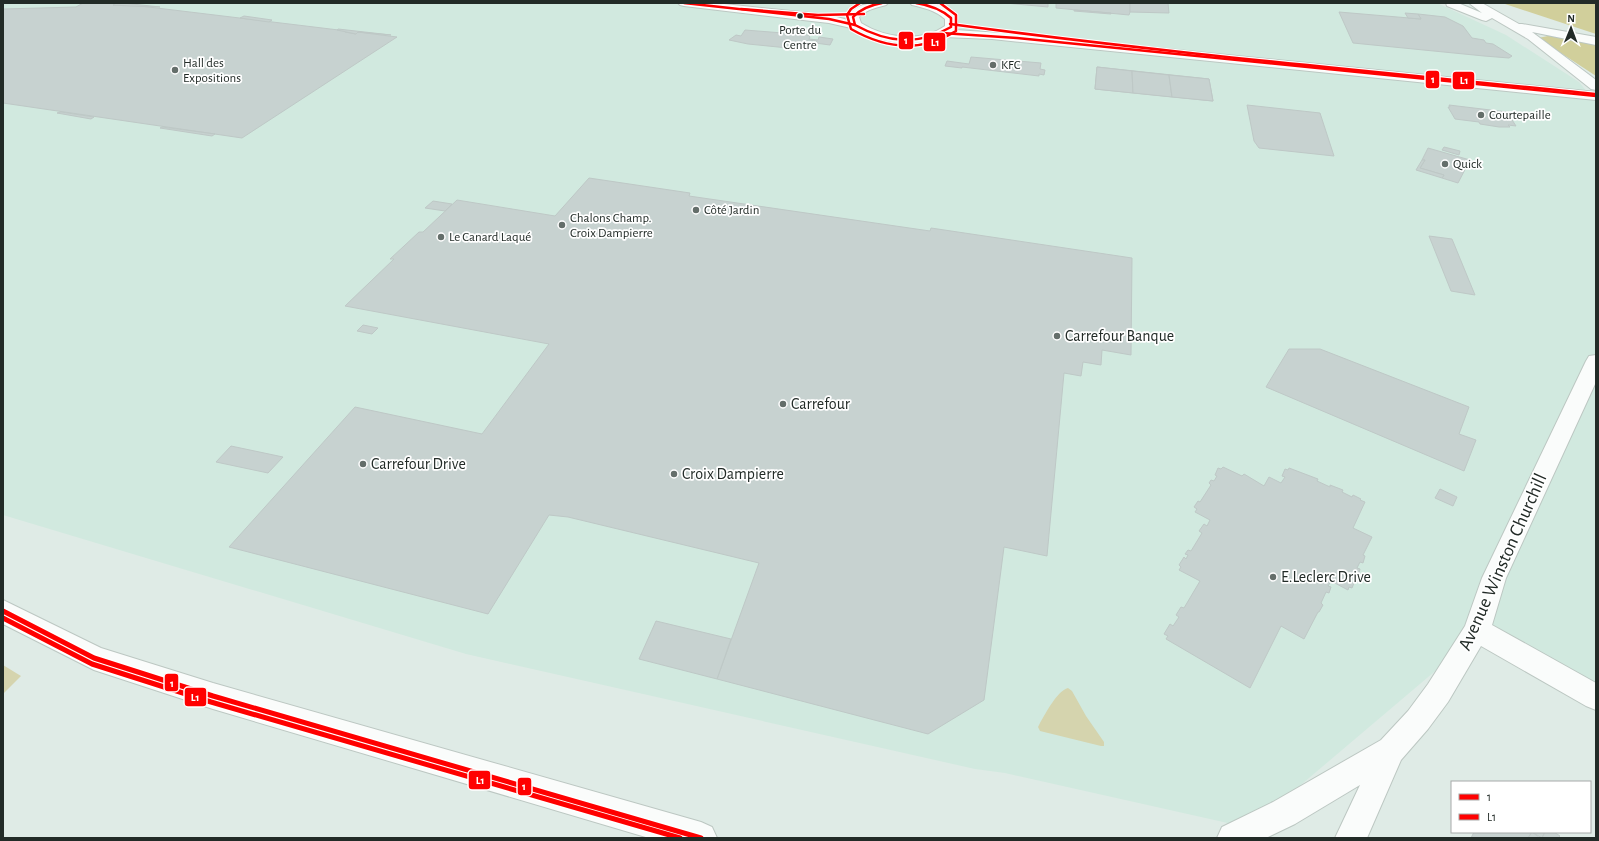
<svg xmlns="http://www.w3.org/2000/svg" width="1599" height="841" font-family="'Alegreya Sans',sans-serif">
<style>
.built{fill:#d1e9df}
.green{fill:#d5d4ae}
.forest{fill:#d1cf9b}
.building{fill:#c7d2d0;stroke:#bec8c6}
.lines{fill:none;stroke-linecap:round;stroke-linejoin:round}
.street-casing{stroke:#bcc7c2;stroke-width:2}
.secondary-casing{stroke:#bcc7c2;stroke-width:2}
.street{fill:#fafcfb;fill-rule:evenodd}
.secondary{fill:#fafcfb;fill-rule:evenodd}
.bus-1-far1-casing{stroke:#fff;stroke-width:4.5}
.bus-1-casing{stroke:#fff;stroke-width:8}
.bus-2-far1-casing{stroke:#fff;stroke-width:4.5}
.bus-2-casing{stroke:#fff;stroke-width:8}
.bus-1-far1{stroke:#f00;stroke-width:2.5}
.bus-1{stroke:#f00;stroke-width:5}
.bus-2-far1{stroke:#f00;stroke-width:2.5}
.bus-2{stroke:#f00;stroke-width:5}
.bus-dot{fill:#222b27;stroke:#fff;stroke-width:1.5}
.poi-dot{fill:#646e6a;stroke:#fff;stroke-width:1.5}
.labels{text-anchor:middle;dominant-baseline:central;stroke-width:3.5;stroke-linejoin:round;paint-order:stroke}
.far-bus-label{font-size:13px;fill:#222b27;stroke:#fff}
.far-poi-label{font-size:13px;fill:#222b27;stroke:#fff;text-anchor:start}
.poi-label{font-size:16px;fill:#222b27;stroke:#fff;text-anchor:start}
.near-street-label{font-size:19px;fill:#222b27;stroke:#fff}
.line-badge{stroke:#fff;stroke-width:1.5}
.badge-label{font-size:11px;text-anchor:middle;font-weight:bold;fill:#fff}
</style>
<rect width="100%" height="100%" fill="#dfebe6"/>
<!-- built -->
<polygon class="built" points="3,3 1437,3 1506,35 1579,82 1596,103 1596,690 1473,639 1250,828 1005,773 975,769 466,654 3,515"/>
<!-- green -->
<g class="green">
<polygon points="3,665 21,676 3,694"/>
<path d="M 1068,688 L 1072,691 L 1086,716 L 1104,742 L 1104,746 L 1101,746 L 1040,731 L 1038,727 L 1040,723 C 1046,713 1057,691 1068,688 Z"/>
</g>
<!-- forest -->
<g class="forest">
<polygon points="1502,3 1596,3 1596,34"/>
<polygon points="1553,35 1596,43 1596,76 1538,38"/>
</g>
<!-- building -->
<g class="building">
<polygon points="83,3 116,3 113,5 132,5 347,31 345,32 356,34 358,32 397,37 242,138 3,103 3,9 76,7"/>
<polygon points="113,3 123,3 160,7 130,6 113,5 116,3"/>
<polygon points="1005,3 1048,3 1048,7"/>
<polygon points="1056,3 1130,3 1130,12 1129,15 1056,8"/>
<polygon points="1130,3 1168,3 1169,13 1130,12"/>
<polygon points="1074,10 1111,13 1111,14 1074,11"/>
<polygon points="1339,12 1421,19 1418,14 1445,17 1463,26 1472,38 1484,40 1486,43 1493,44 1512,56 1509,58 1484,56 1353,43"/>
<polygon points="1405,13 1418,14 1421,19 1408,18"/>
<polygon points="244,16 272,20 269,22 240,18"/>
<polygon points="338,29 391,35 358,32 356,34 337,30"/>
<polygon points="745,30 808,35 810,37 809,39 818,40 819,37 833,39 830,45 815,43 817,41 808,40 804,46 800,46 798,49 748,44 729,40 736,35 741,36"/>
<polygon points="971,57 1041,63 1040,69 1045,70 1044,75 1039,74 1039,76 962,67 962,68 945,66 947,61 969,64"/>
<polygon points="1097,67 1209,79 1213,101 1095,89"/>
<polygon points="1097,67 1132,71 1133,93 1095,89"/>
<polygon points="1132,71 1169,75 1172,97 1133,93"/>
<polygon points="1169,75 1209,79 1213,101 1172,97"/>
<polygon points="1247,105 1320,113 1334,156 1259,148 1254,141"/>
<polygon points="1449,105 1507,112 1516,126 1508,125 1510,127 1499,127 1480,124 1479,122 1455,119 1448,107 1450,107"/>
<polygon points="61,112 94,117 91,119 57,113"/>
<polygon points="162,127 215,134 212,136 160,128"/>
<polygon points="1444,147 1460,151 1459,155 1442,150"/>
<polygon points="1428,148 1470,160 1458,183 1442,178 1444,175 1420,168 1425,160 1422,160"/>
<polygon points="1422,160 1425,160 1420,168 1444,175 1442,178 1416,170"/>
<polygon points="589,178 690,193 689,196 930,231 931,228 1132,258 1131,355 1102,350 1101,365 1083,362 1081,376 1064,373 1047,556 1004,547 984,700 928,734 717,679 759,563 568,517 549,515 488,614 229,547 355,407 482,434 549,344 345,306 394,259 390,259 404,246 419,232 423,232 457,200 555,216"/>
<polygon points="433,201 452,204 445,211 425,208"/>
<polygon points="1429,236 1452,239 1475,295 1451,291"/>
<polygon points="363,325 378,328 372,334 357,331"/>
<polygon points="1289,349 1320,349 1469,407 1459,434 1476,440 1464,471 1266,387"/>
<polygon points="231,446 283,457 268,473 216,462"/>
<polygon points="1223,467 1242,476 1244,474 1264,486 1269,477 1281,483 1285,477 1282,476 1285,469 1288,470 1289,468 1318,479 1317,481 1330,487 1330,485 1343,490 1342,492 1352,497 1353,495 1361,499 1360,500 1365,502 1353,528 1372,537 1363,555 1365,556 1363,563 1360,562 1357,568 1360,569 1359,573 1356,572 1351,581 1354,583 1352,588 1349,587 1348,590 1331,581 1328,586 1331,587 1329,593 1326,592 1321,603 1323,605 1319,612 1318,612 1304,639 1281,626 1250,688 1166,639 1168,636 1164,634 1170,624 1173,626 1179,617 1176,615 1181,607 1184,608 1200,581 1179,570 1181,567 1179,565 1184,557 1186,559 1188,555 1185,554 1188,550 1191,551 1202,533 1199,531 1204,524 1207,526 1210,520 1195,512 1197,509 1194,507 1198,501 1200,502 1211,485 1209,483 1211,480 1214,481 1217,476 1215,475 1218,468 1221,469"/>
<polygon points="1440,489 1457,497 1453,506 1435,498"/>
<polygon points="656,621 731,639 717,679 639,659"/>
<polygon points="1474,832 1532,832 1528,838 1471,838"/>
<polygon points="1532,832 1540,838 1528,838"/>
<polygon points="1532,832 1545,832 1542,838"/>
<polygon points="1545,832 1554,832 1560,836 1558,838 1542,838"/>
</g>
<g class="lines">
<!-- street casing -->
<g class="street-casing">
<g id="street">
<polygon points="1446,3 1458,3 1482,13 1469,3 1482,3 1519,24 1522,24 1596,37 1596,45 1532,32 1596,80 1596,90 1591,89 1528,39 1492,18 1486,21 1482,20 1447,6"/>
<polygon points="1596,355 1596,382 1506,578 1492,625 1596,683 1596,710 1586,706 1481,646 1448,702 1428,729 1401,760 1367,838 1335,838 1360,785 1295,824 1266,838 1217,838 1222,827 1273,802 1381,740 1408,711 1428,684 1465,626 1482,578 1586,361 1589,356"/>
<polygon points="3,600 101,648 213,683 701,822 712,827 717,838 649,838 213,709 94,670 3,624"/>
</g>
</g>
<!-- secondary casing -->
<g class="secondary-casing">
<path id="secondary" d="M 678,3 L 715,3 L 829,15 L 848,20 L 847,17 C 858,2 871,3 888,3 L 886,5 C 876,8 867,9 859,17 L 861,23 C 885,38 921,43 945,26 L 945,19 C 935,10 924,8 912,5 L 910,3 C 917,3 926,2 933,3 C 944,5 965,17 955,30 L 1017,34 L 1596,92 L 1596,100 L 992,39 L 944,37 L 931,41 L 903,44 L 872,38 L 851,28 L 829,23 L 684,6 L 680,5 Z"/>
</g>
<!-- street -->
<use href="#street" class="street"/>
<!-- secondary -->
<use href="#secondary" class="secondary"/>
<!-- bus-1-far1 casing -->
<g class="bus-1-far1-casing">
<g id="bus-1-far1">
<polyline points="684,3 829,19 855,25"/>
<path d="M 882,3 C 871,5 861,8 853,17 L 855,25 C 888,43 918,46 951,27 L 951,18 C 941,9 929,5 916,3"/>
<polyline points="942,33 1017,38 1596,96"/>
</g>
</g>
<!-- bus-1 casing -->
<g class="bus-1-casing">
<polyline id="bus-1" points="3,611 94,658 213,696 701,838"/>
</g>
<!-- bus-2-far1 casing -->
<g class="bus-2-far1-casing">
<g id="bus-2-far1">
<path d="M 860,3 L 851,9 L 847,15 L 851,29 C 886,49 921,53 956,31 L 956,15 L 940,3"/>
<polyline points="741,9 818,15 864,14"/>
<path d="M 950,24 C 1164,53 1380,72 1595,94"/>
</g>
</g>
<!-- bus-2 casing -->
<g class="bus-2-casing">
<polyline id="bus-2" points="3,618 92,664 211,702 680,838"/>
</g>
<!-- bus-1-far1 -->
<use href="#bus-1-far1" class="bus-1-far1"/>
<!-- bus-1 -->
<use href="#bus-1" class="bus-1"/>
<!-- bus-2-far1 -->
<use href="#bus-2-far1" class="bus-2-far1"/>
<!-- bus-2 -->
<use href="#bus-2" class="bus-2"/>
</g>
<!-- markers -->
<circle class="bus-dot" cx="800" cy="16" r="3.5"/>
<g class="poi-dot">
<circle cx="993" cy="65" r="4"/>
<circle cx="175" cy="70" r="4"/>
<circle cx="1481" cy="115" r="4"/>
<circle cx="1445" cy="164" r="4"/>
<circle cx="696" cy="210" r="4"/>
<circle cx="562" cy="225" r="4"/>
<circle cx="441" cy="237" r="4"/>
<circle cx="1057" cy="336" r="4"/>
<circle cx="783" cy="404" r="4"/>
<circle cx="363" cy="464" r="4"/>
<circle cx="674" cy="474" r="4"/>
<circle cx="1273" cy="577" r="4"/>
</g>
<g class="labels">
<!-- far-bus labels -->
<g class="far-bus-label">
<text x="800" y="30">Porte du<tspan x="800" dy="15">Centre</tspan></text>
</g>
<!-- far-poi labels -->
<g class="far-poi-label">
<text x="183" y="63">Hall des<tspan x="183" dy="15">Expositions</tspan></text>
<text x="1001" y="65">KFC</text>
<text x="1489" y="115">Courtepaille</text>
<text x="1453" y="164">Quick</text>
<text x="704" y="210">Côté Jardin</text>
<text x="570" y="218">Chalons Champ.<tspan x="570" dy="15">Croix Dampierre</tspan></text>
<text x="449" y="237">Le Canard Laqué</text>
</g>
<!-- poi labels -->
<g class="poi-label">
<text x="1065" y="336">Carrefour Banque</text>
<text x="791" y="404">Carrefour</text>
<text x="371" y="464">Carrefour Drive</text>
<text x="682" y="474">Croix Dampierre</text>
<text x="1281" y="577">E.Leclerc Drive</text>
</g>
<!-- near-street labels -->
<g class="near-street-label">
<text transform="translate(1503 562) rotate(-66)">Avenue Winston Churchill</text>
</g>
</g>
<g class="line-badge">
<rect x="898" y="31" width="16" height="19" rx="4" fill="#f00"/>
<rect x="923" y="32" width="23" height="20" rx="4" fill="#f00"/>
<rect x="1425" y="70" width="15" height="19" rx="4" fill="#f00"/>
<rect x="1452" y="71" width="23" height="19" rx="4" fill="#f00"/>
<rect x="164" y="673" width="15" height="19" rx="4" fill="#f00"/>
<rect x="184" y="687" width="23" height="20" rx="4" fill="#f00"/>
<rect x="468" y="770" width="23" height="20" rx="4" fill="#f00"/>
<rect x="517" y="777" width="15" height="19" rx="4" fill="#f00"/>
</g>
<g class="badge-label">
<text x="906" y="44">1</text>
<text x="935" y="46">L1</text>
<text x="1433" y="83">1</text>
<text x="1464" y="84">L1</text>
<text x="172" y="687">1</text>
<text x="195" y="701">L1</text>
<text x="480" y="784">L1</text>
<text x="524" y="790">1</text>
</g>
<!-- border -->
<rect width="1599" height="841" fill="none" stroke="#222b27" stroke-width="8"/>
<!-- legend -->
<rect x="1451" y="781" width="140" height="52" fill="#ffffff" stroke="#a7aaa9"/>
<rect x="1459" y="794" width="20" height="6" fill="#ff0000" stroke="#a7aaa9"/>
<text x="1487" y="801" font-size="12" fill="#222b27">1</text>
<rect x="1459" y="814" width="20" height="6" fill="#ff0000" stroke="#a7aaa9"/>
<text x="1487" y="821" font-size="12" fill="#222b27">L1</text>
<!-- north arrow -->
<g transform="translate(1571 28) rotate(1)" stroke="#ffffff" stroke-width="3" paint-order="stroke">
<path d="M0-3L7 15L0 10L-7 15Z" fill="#222b27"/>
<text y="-6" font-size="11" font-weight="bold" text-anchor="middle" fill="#222b27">N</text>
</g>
</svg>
